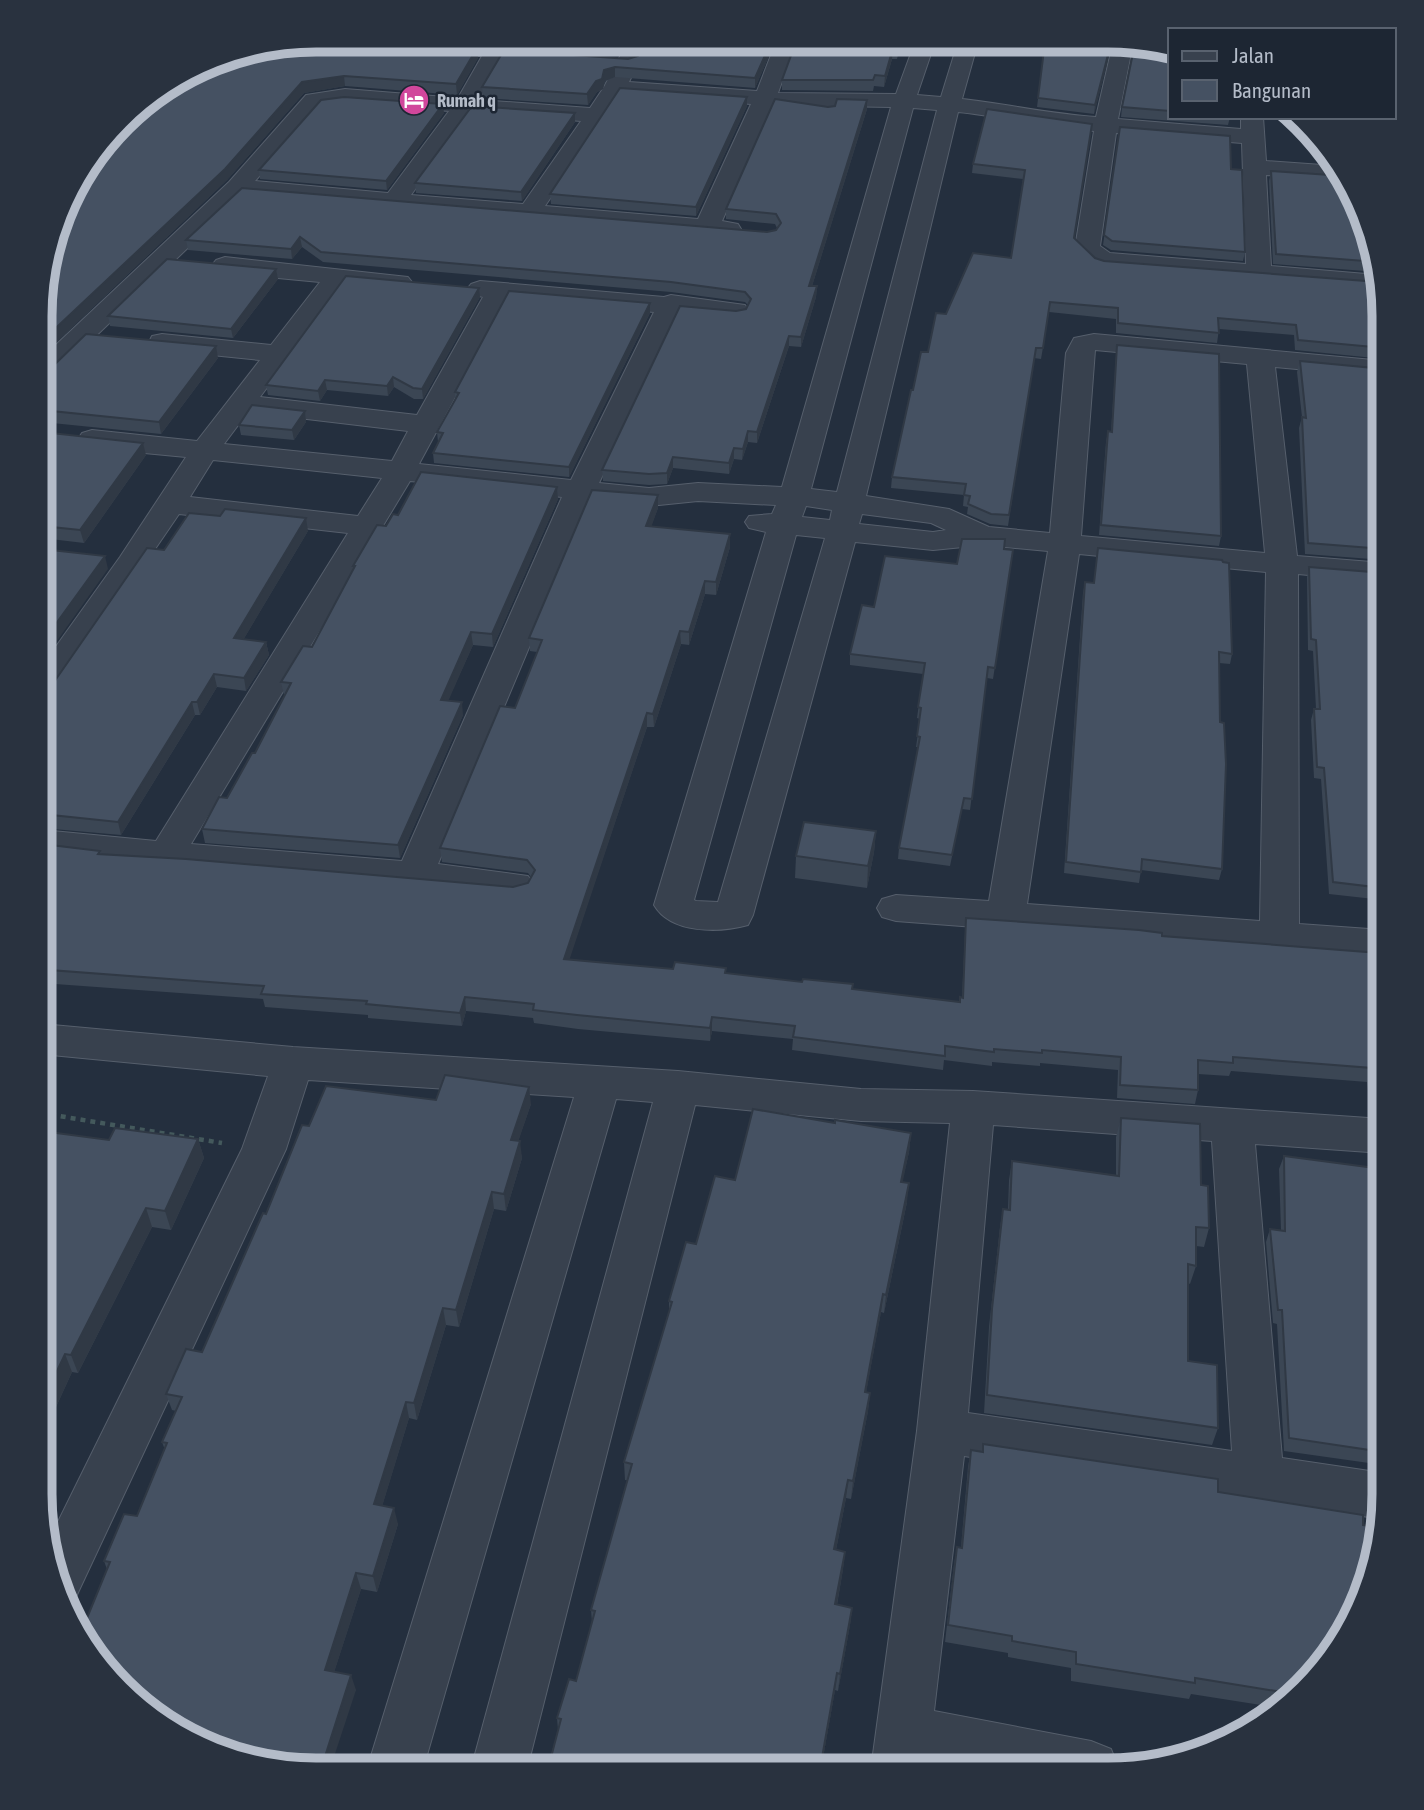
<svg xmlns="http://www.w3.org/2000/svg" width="1424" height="1810" font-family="'Asap Condensed',sans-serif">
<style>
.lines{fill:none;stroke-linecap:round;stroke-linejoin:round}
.street-casing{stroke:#565f6c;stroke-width:2}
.path{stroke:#44595c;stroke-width:4.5;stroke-dasharray:5 5;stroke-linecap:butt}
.street{fill:#38414e;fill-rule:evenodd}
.wall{fill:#3b4654}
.shaded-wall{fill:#303945}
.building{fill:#455162;stroke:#303945;stroke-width:2}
.labels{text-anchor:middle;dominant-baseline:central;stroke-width:5;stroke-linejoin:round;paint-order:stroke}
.far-poi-label{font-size:18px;font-weight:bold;fill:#b4bcc9;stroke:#1d2633;text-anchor:start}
.rim{fill:none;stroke:#b4bcc9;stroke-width:9}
</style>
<rect width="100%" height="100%" fill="#242f3e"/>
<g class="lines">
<!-- street casing -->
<g class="street-casing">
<g id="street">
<path d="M 437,41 L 561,51 L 565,55 L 561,59 L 554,61 L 503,58 L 479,100 L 590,108 L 604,87 L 628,41 L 648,41 L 629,82 L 757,91 L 776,42 L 796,42 L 778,93 L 896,94 L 915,42 L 935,42 L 917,95 L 941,97 L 958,42 L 978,42 L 962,99 C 1007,104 1051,114 1096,117 L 1113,43 L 1133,43 L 1118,119 L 1241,129 L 1241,117 L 1263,117 L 1266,161 L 1336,166 L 1347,180 L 1266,175 L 1271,266 L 1378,275 L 1380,290 L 1103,268 L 1094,265 L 1075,248 L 1094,131 C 1048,127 1004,117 958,112 L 866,496 L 949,509 L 989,527 L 1050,533 L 1066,353 L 1074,338 L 1094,334 L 1384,361 L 1384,377 L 1275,367 L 1297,556 L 1384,563 L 1384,582 L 1298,574 L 1299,924 L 1383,930 L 1383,958 L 896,921 L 882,917 L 877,908 L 882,899 L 896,895 L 989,901 L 1048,551 L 983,545 L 933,550 L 855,542 L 753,915 L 748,925 C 719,933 671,934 654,905 L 766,532 L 749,528 L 745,522 L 749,516 L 772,514 L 776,505 L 698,501 L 649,506 L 591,500 L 438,864 L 528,876 L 534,885 L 528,894 L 515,898 C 357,881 199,873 42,855 L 42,830 L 156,841 L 348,533 L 179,514 L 54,697 L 42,700 L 42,666 L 120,557 L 186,457 L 92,448 L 82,445 L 78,439 L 82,433 L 92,430 L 197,441 L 260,360 L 162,350 L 152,348 L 149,342 L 152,336 L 162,334 L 271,345 L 320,282 L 225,273 L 216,270 L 212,265 L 216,260 L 225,257 L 408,277 L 412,282 L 408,287 L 399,290 L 345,284 L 260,397 L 417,415 L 483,297 L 471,294 L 467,289 L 471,284 L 480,281 L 664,297 L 671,295 L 745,305 L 749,311 L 745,317 L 736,319 L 679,314 L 599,483 L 649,488 L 698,483 L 782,487 L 891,107 L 835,106 L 833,113 C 820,116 789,107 773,106 L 722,221 L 738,224 L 741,229 L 738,234 L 729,236 L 243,195 L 52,378 L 42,380 L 43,357 L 229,182 L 306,95 L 345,89 L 458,98 L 482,56 L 425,52 L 418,50 L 415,46 L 422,41 ZM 621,94 L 751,104 L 698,219 L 545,206 ZM 345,103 L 449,111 L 388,193 L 255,181 L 321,106 ZM 913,108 L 937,110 L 837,492 L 811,489 ZM 471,112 L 581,121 L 523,204 L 411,195 ZM 1116,133 L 1242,143 L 1246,264 L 1110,253 L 1100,246 ZM 508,299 L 654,312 L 571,480 L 419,464 ZM 1095,350 L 1247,364 L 1265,553 L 1081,536 ZM 248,412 L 408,431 L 392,461 L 224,444 ZM 213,460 L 382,478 L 358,516 L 190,497 ZM 410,481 L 562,497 L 402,861 L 191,844 ZM 806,506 L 832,510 L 830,520 L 802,517 ZM 862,514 L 931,523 L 946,530 L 933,532 L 859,524 ZM 796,535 L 825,538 L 718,902 L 696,901 L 694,900 ZM 1079,554 L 1266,572 L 1260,921 L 1027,904 Z"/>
<polygon points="179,83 182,88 179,93 111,152 98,153 135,108"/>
<path d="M 41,1024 L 293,1047 L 678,1071 L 861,1089 L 973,1091 L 1383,1119 L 1383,1153 L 1255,1144 L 1282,1458 L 1383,1473 L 1382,1519 L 964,1456 L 934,1711 L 1091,1741 L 1111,1749 L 1119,1769 L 947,1769 L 928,1765 L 927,1769 L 871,1769 L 917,1431 L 950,1123 L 861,1121 L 695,1105 L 527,1769 L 471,1769 L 653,1102 L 616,1099 L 423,1769 L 367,1769 L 574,1097 L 308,1080 L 286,1149 L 75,1599 L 65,1602 L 50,1565 L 47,1544 L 242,1149 L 268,1076 L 41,1054 ZM 993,1125 L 1212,1141 L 1232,1451 L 968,1413 Z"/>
</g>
</g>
<!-- path -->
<polyline class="path" points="41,1113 222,1143"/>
<!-- street -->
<use href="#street" class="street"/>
</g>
<!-- wall -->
<g class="wall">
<polygon points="469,41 775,42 755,88 615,77 605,81 603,89 597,92 588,105 483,98 482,87 628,59 638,56 636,54"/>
<polygon points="796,42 905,42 902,51 899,51 897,59 892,59 884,87 874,86 873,91 782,90 782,80"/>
<polygon points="1045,42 1112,43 1094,114 1037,107"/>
<polygon points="477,48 478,58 457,95 345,86 304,93 227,180 43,355 43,280 110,143 179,84"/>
<polygon points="1170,53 1170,117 1230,117 1228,125 1121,117 1122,107"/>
<polygon points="747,97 747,106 696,216 551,204 550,194"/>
<polygon points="867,100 867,109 812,286 817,286 816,297 801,347 789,346 757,443 748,442 742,460 734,459 729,474 673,468 667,484 649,485 603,481 602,470 736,311 746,309 748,305 745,302 671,292 323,262 302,247 292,259 188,250 186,240 242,188 767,232 776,230 777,228 775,224 726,219 726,209 828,107"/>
<polygon points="987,109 1074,238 1095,258 1104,261 1384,316 1384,359 1295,350 1294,335 1219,329 1217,343 1116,333 1116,319 1049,312 1041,359 1034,358 1008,526 990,524 967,514 968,507 963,506 964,495 891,488 892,477 913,390 928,352 946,314 1011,258 1023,179 972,173 973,164"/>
<polygon points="444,113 387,190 260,179 259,170"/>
<polygon points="575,113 575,122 522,201 416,193 415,183"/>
<polygon points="1120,127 1231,169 1245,252 1243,261 1111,250 1103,245"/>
<polygon points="1271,171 1374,245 1378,272 1273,264 1269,181"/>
<polygon points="276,269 278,279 233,338 110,326 108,316"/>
<polygon points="480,297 423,399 414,399 394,387 388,396 327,390 320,401 268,395 266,385"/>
<polygon points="650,303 650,313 569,477 434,463 433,453 438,442 437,432 455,399 455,392"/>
<polygon points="1117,345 1221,536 1219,546 1099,535 1106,442 1108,431 1111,432 1116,355"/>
<polygon points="218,358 161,434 42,422 42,370"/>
<polygon points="1300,361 1384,369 1384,560 1305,554 1299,428 1302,417 1297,372"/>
<polygon points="305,411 306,422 294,440 241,435 239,425"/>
<polygon points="42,432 146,455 84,543 42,538"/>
<polygon points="557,487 558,499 493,647 473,645 448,700 463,715 400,858 205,843 202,829 227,798 255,753 285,696 284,695 281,682 312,647 353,569 353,566 386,526 398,515"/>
<polygon points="658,495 658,508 651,526 730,534 730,547 716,595 705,594 689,645 681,644 654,727 647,727 569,959 673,969 726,968 726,974 960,1002 962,997 965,932 966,918 1383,956 1383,1118 1371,1116 1367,1082 1231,1071 1229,1076 1198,1074 1198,1090 1195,1104 1117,1098 1118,1070 1040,1063 1040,1066 992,1062 992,1066 944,1060 943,1070 792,1050 793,1039 712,1031 710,1041 578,1029 534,1023 533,1018 466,1011 462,1026 368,1018 368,1015 265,1007 263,999 55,984 53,978 41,978 42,844 100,851 101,854 513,887 528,883 531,877 528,873 442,862 440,848 515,708 537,652 530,651 529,638"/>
<polygon points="308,531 243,640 266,642 269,655 246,691 217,687 200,715 195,715 121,835 42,828 42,688 52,685 164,550"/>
<polygon points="1004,549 1013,550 993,679 987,678 970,810 962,809 950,866 898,859 899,848 918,747 916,747 920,719 917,718 923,674 850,665 850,654 874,607"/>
<polygon points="1309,567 1384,573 1383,900 1329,894 1321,779 1314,778 1311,720 1314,709 1316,709 1313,651 1308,650 1307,577"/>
<polygon points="1085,582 1232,654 1230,664 1219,663 1222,869 1219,880 1141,870 1139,883 1064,873 1083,593"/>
<polygon points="876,831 874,852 867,888 795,878 796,856"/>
<polygon points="436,1100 531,1104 518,1141 522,1158 506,1211 494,1209 459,1327 446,1325 417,1420 409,1418 382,1506 398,1524 377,1592 361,1589 334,1672 356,1690 298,1769 227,1755 163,1723 104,1561 137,1516 165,1450 162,1442 176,1411 172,1410 166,1394 202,1352 266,1214 309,1126"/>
<polygon points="1121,1118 1201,1185 1209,1228 1204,1247 1196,1246 1196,1266 1190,1284 1188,1283 1188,1361 1218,1428 1212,1445 984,1413 989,1327 1000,1227 1003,1209 1008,1209 1009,1180 1012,1161 1116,1175 1116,1137"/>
<polygon points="835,1123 911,1133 909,1152 902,1182 907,1202 884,1313 881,1312 866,1392 870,1393 868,1411 851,1499 846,1498 836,1550 845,1552 843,1569 837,1605 852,1608 850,1625 838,1691 835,1690 821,1769 547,1769 558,1730 557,1718 576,1681 592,1622 591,1610 627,1480 625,1480 624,1462 669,1312 669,1301 696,1244 735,1180"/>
<polygon points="198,1139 204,1158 171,1230 152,1227 78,1373 72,1372 40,1442 109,1140"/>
<polygon points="1383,1141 1383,1465 1284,1451 1277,1324 1273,1323 1266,1242 1270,1229 1281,1230 1279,1169 1284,1156 1376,1168 1375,1155 1380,1142"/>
<polygon points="983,1444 1218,1492 1337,1647 1273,1707 1191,1694 1189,1699 1071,1681 1071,1668 1008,1657 1008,1653 945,1642 954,1564 957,1547 961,1547 968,1467 971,1450 982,1452"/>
</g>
<!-- shaded-wall -->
<g class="shaded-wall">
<polygon points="771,42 775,42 755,88 755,78"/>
<polygon points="1111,43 1112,43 1094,114 1095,105"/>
<polygon points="477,48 478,58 457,95 456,84"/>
<polygon points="893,48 892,59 884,87 885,76"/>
<polygon points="615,67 615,77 605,81 603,89 597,92 588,105 587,94 604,70"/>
<polygon points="344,76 345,86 304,93 227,180 43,355 43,340 302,82"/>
<polygon points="747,97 747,106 696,216 696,207"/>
<polygon points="867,100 867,109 809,296 809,286"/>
<polygon points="443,104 444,113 387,190 386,181"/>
<polygon points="575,113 575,122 522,201 521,192"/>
<polygon points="300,237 302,247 292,259 291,249"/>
<polygon points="276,269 278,279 233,338 231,329"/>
<polygon points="817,286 816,297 801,347 801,337"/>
<polygon points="479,288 480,297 423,399 422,389"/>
<polygon points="650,303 650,313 569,477 569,467"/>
<polygon points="789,336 789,346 757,443 757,432"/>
<polygon points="216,346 218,358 161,434 159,422"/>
<polygon points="393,377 394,387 388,396 387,386"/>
<polygon points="325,380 327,390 320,401 318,391"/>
<polygon points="305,411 306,422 294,440 292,430"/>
<polygon points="748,431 748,442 742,460 743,449"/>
<polygon points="143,443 146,455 84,543 80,530"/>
<polygon points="734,448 734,459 729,474 729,463"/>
<polygon points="673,457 673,468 667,484 667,473"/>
<polygon points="557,487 558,499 493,647 492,634"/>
<polygon points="658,495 658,508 647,539 646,526"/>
<polygon points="306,518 308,531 236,652 234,638"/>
<polygon points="730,534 730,547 716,595 716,582"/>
<polygon points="105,556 108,569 42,662 42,643"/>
<polygon points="705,581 705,594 689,645 689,632"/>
<polygon points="680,631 681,644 654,727 653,714"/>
<polygon points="471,632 473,645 443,713 441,700"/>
<polygon points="266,642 269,655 246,691 244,678"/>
<polygon points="214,674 217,687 200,715 197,702"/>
<polygon points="192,702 195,715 121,835 118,822"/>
<polygon points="462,702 463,715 400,858 398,845"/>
<polygon points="647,713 647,727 565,973 564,959"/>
<polygon points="876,831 874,852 867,888 868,866"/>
<polygon points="465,997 466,1011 462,1026 460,1013"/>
<polygon points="712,1017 712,1031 710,1041 710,1028"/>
<polygon points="529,1087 531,1104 513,1157 511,1140"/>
<polygon points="911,1133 909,1152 899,1200 901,1182"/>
<polygon points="198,1139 204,1158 171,1230 165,1211"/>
<polygon points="520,1141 522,1158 506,1211 504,1194"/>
<polygon points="909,1183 907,1202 884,1313 886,1295"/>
<polygon points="492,1192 494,1209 459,1327 456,1310"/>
<polygon points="146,1208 152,1227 78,1373 71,1355"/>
<polygon points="883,1294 881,1312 863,1410 865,1392"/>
<polygon points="443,1308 446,1325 417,1420 414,1403"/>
<polygon points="65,1354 72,1372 40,1442 40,1407"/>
<polygon points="870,1393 868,1411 851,1499 853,1481"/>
<polygon points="406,1402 409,1418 378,1520 374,1504"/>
<polygon points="848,1480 846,1498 833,1566 834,1549"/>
<polygon points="394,1508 398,1524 377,1592 373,1576"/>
<polygon points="845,1552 843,1569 834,1621 835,1604"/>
<polygon points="356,1573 361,1589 330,1685 325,1670"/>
<polygon points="852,1608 850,1625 838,1691 840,1674"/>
<polygon points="837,1673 835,1690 821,1769 820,1769"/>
<polygon points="351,1675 356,1690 330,1769 321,1769"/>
</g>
<!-- building -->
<g class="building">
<polygon points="316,40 379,40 477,48 456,84 344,76 302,82 225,169 43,340 43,280 77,179 106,143 110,143 179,83 227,55"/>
<polygon points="601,41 771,42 755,78 615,67 604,70 602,79 596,81 587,94 482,87 504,50 628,59 638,56 642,50 636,44"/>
<polygon points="796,42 899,42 897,49 893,48 885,76 875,75 873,80 782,80"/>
<polygon points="1045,42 1111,43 1095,105 1038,98"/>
<polygon points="1135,43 1144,43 1170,53 1170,111 1122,107"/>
<polygon points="620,88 747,97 696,207 550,194"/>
<polygon points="344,97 443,104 386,181 259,170 321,100"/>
<polygon points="775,99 828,107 835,106 837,99 867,100 809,286 817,286 801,337 789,336 757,432 748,431 743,449 734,448 729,463 673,457 667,473 649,474 602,470 680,306 736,311 746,309 751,299 745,292 671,282 321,252 300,237 291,249 186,240 242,188 767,232 776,230 781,223 776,214 726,209"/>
<polygon points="472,106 575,113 521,192 415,183"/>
<polygon points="987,109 1092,124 1074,238 1095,258 1104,261 1379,282 1384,316 1384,348 1298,340 1296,325 1218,318 1219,333 1118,323 1118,308 1050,302 1043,348 1036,348 1009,515 991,514 968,504 970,496 964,495 966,484 892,477 911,390 913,390 921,352 928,352 936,313 946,314 973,253 1011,258 1025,170 973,164"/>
<polygon points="1120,127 1230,136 1231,169 1242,170 1245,252 1112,241 1104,235"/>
<polygon points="1271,171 1345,176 1347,179 1374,245 1377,262 1276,254"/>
<polygon points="167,259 276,269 231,329 108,316"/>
<polygon points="346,276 479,288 422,389 413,388 393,377 387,386 325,380 318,391 266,385"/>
<polygon points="509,291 650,303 569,467 433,453 443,433 437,432 459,393 455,392"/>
<polygon points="86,334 216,346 159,422 42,410 42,370 51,368"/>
<polygon points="1117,345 1219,354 1221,536 1101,525 1108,431 1112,432"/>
<polygon points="1300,361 1384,369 1384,549 1308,543 1302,417 1306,418"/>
<polygon points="252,405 305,411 292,430 239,425"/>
<polygon points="42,432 143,443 80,530 42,526"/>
<polygon points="421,472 557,487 492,634 471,632 441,700 462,702 398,845 202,829 219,797 227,798 252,753 255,753 291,683 281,682 303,646 312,647 355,566 353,566 377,525 386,526 393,514 398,515"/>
<polygon points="592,490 658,495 646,526 730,534 716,582 705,581 689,632 680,631 653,714 647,713 564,959 673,969 675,962 726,968 725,973 802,982 803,979 853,984 852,989 960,1002 960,997 963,998 966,918 1139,930 1162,933 1162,936 1379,953 1380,956 1383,956 1383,1104 1375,1102 1372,1068 1233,1057 1233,1063 1198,1060 1198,1090 1120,1085 1121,1057 1042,1050 1042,1053 994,1049 994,1052 945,1046 945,1056 793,1037 795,1026 712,1017 710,1028 577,1015 533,1010 534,1004 465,997 460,1013 366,1004 367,1001 261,994 264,986 50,970 52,965 41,964 42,844 100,851 98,854 186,859 513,887 528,883 535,870 527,860 440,848 500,706 515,708 542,640 529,638"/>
<polygon points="225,509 306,518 234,638 266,642 244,678 214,674 197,702 192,702 118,822 42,814 42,688 52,685 147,548 164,550 189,513 220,516"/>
<polygon points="962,539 1005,539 1004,549 1013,550 995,668 988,667 972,799 964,798 952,855 899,848 920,737 917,736 921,708 918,707 925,663 850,654 862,605 874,607 885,556 957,564"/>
<polygon points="1098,548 1222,560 1223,562 1229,563 1232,654 1219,652 1220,722 1224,723 1226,764 1222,869 1142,859 1141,872 1066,862 1085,582 1094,583"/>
<polygon points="42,549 105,556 42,643"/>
<polygon points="1309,567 1384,573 1383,888 1333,882 1324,768 1317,767 1314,709 1320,709 1316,640 1311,639"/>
<polygon points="804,822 876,831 868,866 796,856"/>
<polygon points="445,1075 529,1087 511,1140 520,1141 504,1194 492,1192 456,1310 443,1308 414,1403 406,1402 374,1504 394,1508 373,1576 356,1573 325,1670 351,1675 321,1769 298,1769 251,1760 255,1748 190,1736 163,1723 80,1635 110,1562 104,1561 124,1514 137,1516 167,1443 162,1442 182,1397 166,1394 186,1349 202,1352 263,1213 266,1214 302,1125 309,1126 326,1086 436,1100"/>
<polygon points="753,1109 835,1123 835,1120 911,1133 901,1182 909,1183 886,1295 883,1294 865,1392 870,1393 853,1481 848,1480 834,1549 845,1552 835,1604 852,1608 840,1674 837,1673 820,1769 548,1769 561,1719 557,1718 569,1679 576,1681 595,1611 591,1610 632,1464 624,1462 672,1302 669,1301 686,1242 696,1244 715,1176 735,1180"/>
<polygon points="1121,1118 1200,1124 1201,1185 1208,1186 1209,1228 1196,1227 1196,1266 1188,1264 1188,1361 1217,1365 1218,1428 987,1395 992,1309 1003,1209 1010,1210 1012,1161 1119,1176"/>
<polygon points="115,1128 198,1139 165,1211 146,1208 71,1355 65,1354 40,1407 41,1131 109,1140"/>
<polygon points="1383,1141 1383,1452 1289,1438 1282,1310 1278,1310 1270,1229 1285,1231 1284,1156 1383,1169 1380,1142"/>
<polygon points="983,1444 1218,1479 1218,1492 1363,1515 1363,1525 1380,1527 1369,1582 1337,1647 1288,1693 1195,1678 1195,1683 1076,1664 1076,1652 1012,1641 1012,1636 948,1625 957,1547 962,1548 971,1450 983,1452"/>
</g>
<!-- icons -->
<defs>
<g id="hotel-disc" transform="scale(1.575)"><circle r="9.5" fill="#d1479c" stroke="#1d2633"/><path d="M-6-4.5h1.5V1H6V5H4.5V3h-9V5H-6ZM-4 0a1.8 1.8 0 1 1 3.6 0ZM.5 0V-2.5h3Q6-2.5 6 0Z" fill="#fff"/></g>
</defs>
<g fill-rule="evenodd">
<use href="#hotel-disc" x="414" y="100"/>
</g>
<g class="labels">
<!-- far-poi labels -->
<g class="far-poi-label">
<text x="437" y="100">Rumah q</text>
</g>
</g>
<!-- crop -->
<path d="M0 0H1424V1810H0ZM316 52H1108A264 264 0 0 1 1372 316V1494A264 264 0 0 1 1108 1758H316A264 264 0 0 1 52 1494V316A264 264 0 0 1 316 52Z" fill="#29323f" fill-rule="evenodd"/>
<path class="rim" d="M316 52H1108A264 264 0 0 1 1372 316V1494A264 264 0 0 1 1108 1758H316A264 264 0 0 1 52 1494V316A264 264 0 0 1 316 52Z"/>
<!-- legend -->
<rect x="1168" y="28" width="228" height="91" fill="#1d2633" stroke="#59626f" stroke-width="2"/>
<rect x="1182" y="51" width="35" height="10" fill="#38414e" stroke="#59626f" stroke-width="2"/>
<text x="1232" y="63" font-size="21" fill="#b4bcc9">Jalan</text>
<rect x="1182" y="80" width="35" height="21" fill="#455162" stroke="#59626f" stroke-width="2"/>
<text x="1232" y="98" font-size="21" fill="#b4bcc9">Bangunan</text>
</svg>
